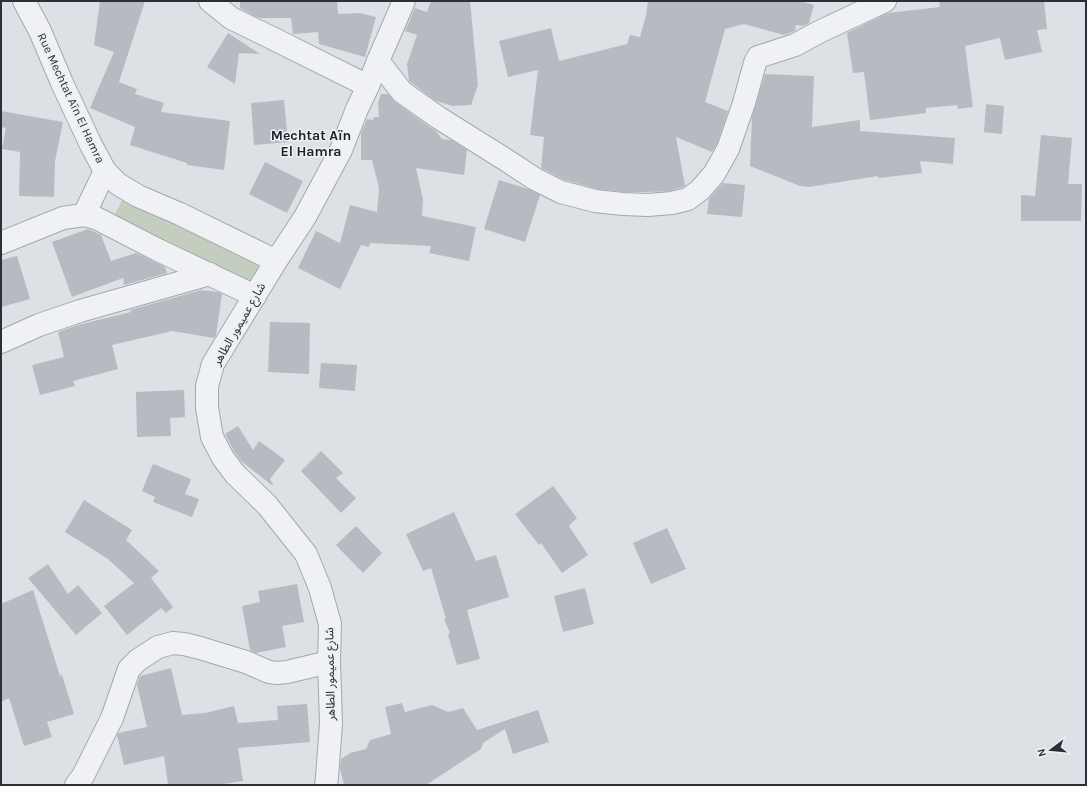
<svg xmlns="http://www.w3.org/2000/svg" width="1087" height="786" font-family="Karla,'Noto Sans Arabic',sans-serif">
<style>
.green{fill:#c4cebf}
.building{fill:#b5bbc1}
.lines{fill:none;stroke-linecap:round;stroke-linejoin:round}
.street-casing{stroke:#a3a8ae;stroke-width:24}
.street{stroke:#eff1f4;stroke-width:22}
.labels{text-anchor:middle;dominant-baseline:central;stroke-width:3;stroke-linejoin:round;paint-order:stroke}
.street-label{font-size:12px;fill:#28303a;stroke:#ecf0f3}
.quarter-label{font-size:14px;font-weight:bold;fill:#1a212b;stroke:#ecf0f3}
</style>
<rect width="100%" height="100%" fill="#dde1e5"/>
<!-- green -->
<polygon class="green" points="123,198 259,265 250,283 114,216"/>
<!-- building -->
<g class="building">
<polygon points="100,1 145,1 119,82 137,89 135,94 164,103 161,112 230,121 224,170 187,165 187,163 130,145 135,127 90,108 114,52 94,45"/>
<polygon points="240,1 337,1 338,14 360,13 376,17 365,57 319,44 318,32 293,34 291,18 259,18 240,8"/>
<polygon points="431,1 470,1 478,85 471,105 453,106 436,101 409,81 407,64 417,35 405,31 415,8 427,12"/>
<polygon points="648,1 800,1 814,5 809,23 803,26 796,25 795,31 784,35 744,24 725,29 705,102 728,111 717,144 712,152 676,137 685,186 683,187 670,191 648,192 624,192 597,189 565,180 541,168 544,137 530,135 538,70 508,77 499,41 551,28 559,61 627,44 630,35 640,37 646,15"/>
<polygon points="939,1 1044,1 1047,29 1037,30 1042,52 1005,60 1000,38 965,46 973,107 958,109 957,105 926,108 926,113 870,120 864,72 853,73 847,33 888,13 940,7"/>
<polygon points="228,33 260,54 239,53 235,84 207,67"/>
<polygon points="765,74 814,76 812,127 860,120 860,131 955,138 953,164 920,161 922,173 878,178 878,176 809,187 800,186 750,166 752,117"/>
<polygon points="381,94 388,94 395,102 437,132 442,139 451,140 467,150 464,175 416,168 423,200 422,216 476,227 469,261 429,253 431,246 370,243 369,247 361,245 340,289 298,268 316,231 340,243 350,205 377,212 379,188 372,160 361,160 361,133 367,119 373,120 374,117 379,117 378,103"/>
<polygon points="284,100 288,142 254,145 251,103"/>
<polygon points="986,104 1004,106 1002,134 984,132"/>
<polygon points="1,111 63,122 55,161 54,197 19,196 20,152 2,149 6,128 1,127"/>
<polygon points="1041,135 1072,138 1068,184 1082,184 1081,221 1021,221 1021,195 1035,196"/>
<polygon points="265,162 303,181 287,213 249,194"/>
<polygon points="499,180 528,189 540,195 525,242 484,229"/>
<polygon points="723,183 745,185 742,217 707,214 709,199"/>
<polygon points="88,229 101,235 111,261 136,253 165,267 167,273 124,285 123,278 72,297 52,242"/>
<polygon points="17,256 30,299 1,307 1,260"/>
<polygon points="201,290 218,292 222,294 216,335 214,338 172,331 112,345 118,369 73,381 75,386 40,395 32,365 64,357 58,332 78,325 131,312 130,310"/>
<polygon points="270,322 310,323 309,374 268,372"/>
<polygon points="321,363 357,365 355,391 319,388"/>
<polygon points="184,390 185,417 170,418 171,436 137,437 136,392"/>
<polygon points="238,426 253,450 259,441 285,460 270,479 273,485 273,486 241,461 234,451 225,434"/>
<polygon points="321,451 343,473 336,478 356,498 341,513 301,471"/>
<polygon points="153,464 191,479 185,494 199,499 192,517 153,502 155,497 142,491"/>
<polygon points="553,486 577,518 569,526 588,555 562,573 541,543 539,545 515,514"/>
<polygon points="84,500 132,530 126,540 159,571 151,578 173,607 166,613 161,608 127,635 104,606 134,583 108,559 65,532"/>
<polygon points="454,512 476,561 496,555 509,597 467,610 480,659 457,665 448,635 450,633 444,619 446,619 431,568 423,571 406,534"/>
<polygon points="356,526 382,553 363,573 336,545"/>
<polygon points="667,528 686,569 651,584 633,543"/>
<polygon points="48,564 68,594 78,585 102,613 76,635 28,578"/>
<polygon points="297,584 304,622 282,626 286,647 256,653 250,650 242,606 260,602 258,591"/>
<polygon points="585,588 594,624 563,632 554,596"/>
<polygon points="33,590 60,676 62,675 74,714 47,722 52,737 24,746 9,698 1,702 1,604"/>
<polygon points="171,668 182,715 205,713 234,706 238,723 278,720 277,706 307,704 310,742 238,748 243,781 216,785 168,785 164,756 124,765 117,735 118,733 147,727 137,685 140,676"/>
<polygon points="402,703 405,712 432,705 448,712 463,708 477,730 538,710 549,742 513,754 505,729 483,743 481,749 426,785 344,785 340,768 341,759 350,753 366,749 370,740 391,734 385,707"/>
</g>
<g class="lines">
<!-- street casing -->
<g class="street-casing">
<g id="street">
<polyline points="24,1 40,31 62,83 91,145 105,171 118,184 138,196 180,214 276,261"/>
<polyline points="210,1 231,18 274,39 368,86"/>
<polyline points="378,61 402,92 439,118 506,160 535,179 561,192 595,201 623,204 648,205 672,203 688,199 700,190 714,174 728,149 744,103 755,63 758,57 795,45 819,32 885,1"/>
<polyline points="84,215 105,171"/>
<polyline points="1,243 63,218 84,215 96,218 158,250 255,296"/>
<polyline points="1,342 39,325 80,311 210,274"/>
<polyline points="76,785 83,776 112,718 129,669 138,660 158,647 173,643 184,644 200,648 246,662 269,672 277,673 287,672 329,662"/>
<polyline points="326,785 327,777 331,723 329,662 330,624 320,588 306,554 267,505 235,474 223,458 212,437 207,408 207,386 213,364 276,261 305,217 341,150 357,109 368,86 378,61 404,1"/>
</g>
</g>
<!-- street -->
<use href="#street" class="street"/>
</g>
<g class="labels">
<!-- street labels -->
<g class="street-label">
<text transform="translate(71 98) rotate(65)">Rue Mechtat Aïn El Hamra</text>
<text transform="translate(239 324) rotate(-60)">شارع عميمور الطاهر</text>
<text transform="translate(330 674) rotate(-91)">شارع عميمور الطاهر</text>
</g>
<!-- quarter labels -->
<g class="quarter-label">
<text x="311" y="135">Mechtat Aïn<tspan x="311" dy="16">El Hamra</tspan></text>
</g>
</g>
<!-- border -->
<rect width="1087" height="786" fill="none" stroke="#28303a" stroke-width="4"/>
<!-- north arrow -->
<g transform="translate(1051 750) rotate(254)" stroke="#ecf0f3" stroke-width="3" paint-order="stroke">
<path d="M0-3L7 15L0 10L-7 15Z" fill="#28303a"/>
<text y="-6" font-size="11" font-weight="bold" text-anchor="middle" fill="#28303a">N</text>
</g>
</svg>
